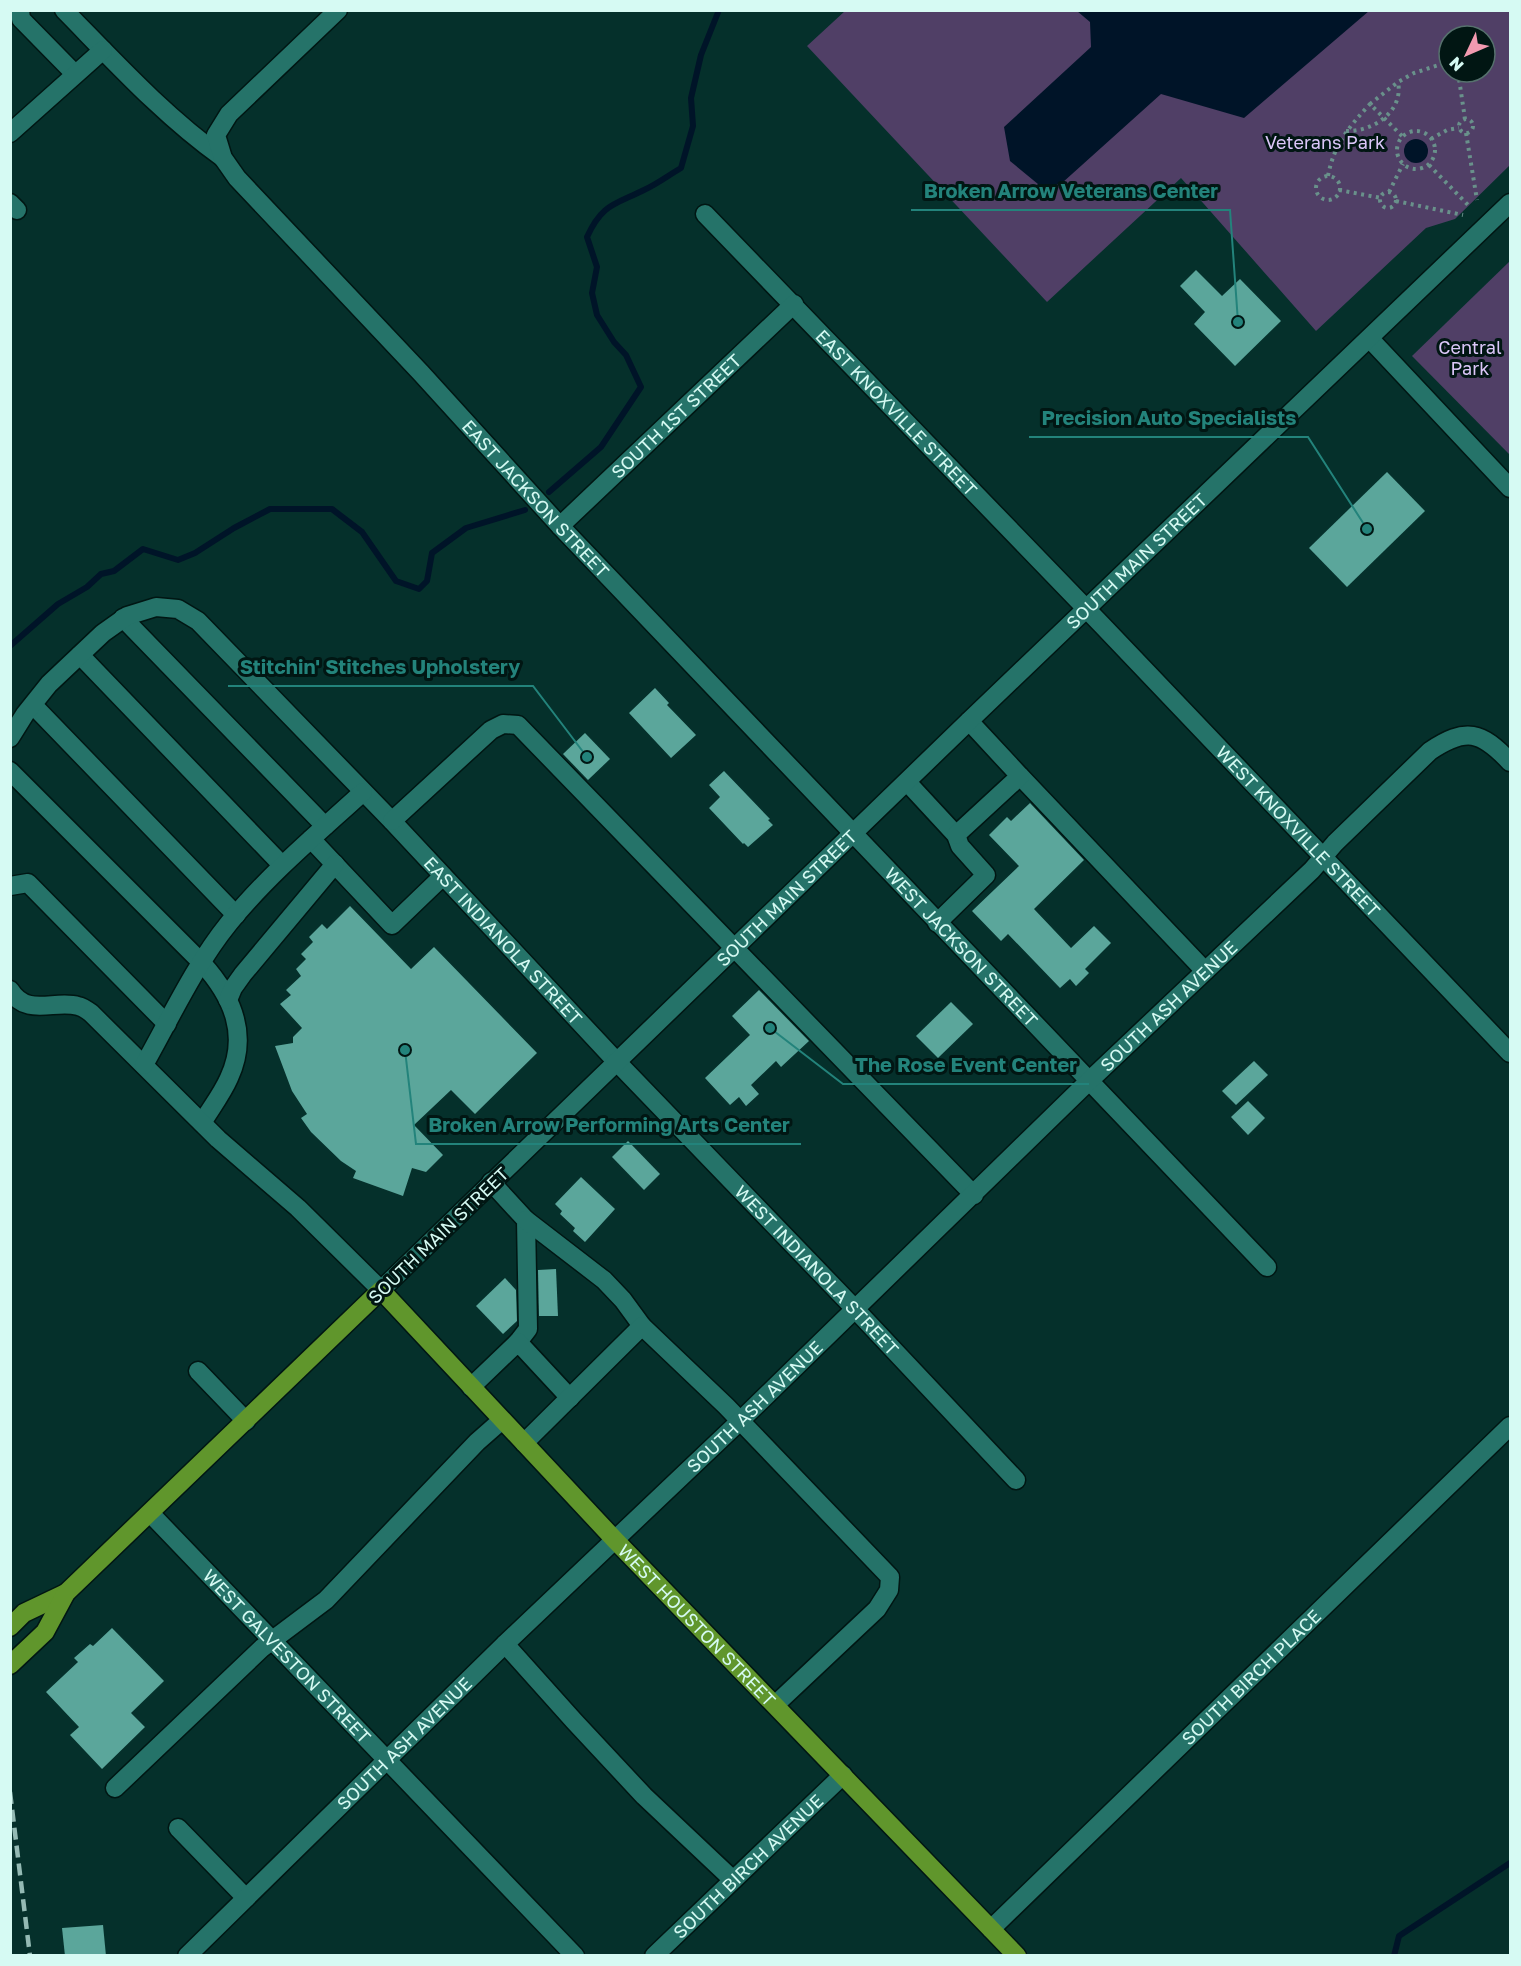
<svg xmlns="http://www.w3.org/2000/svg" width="1521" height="1966" font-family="'Golos Text',sans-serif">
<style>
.green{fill:#503f66;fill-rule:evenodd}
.water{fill:#001428}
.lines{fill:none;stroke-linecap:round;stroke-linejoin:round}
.stream{stroke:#001428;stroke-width:6}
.building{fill:#5ba69b}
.minor-casing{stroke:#011613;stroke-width:21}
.major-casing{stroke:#011613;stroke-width:21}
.path{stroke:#69918b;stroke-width:4;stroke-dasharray:3 4.5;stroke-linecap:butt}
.minor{stroke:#257369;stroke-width:18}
.major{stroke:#60962c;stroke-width:18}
.rail{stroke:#94bab4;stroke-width:4.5;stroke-dasharray:12 6;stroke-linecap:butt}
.labels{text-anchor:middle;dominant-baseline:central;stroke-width:6;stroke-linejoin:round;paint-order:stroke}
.park-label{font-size:18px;fill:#dcc7f9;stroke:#011613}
.street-label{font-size:18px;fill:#d6faf3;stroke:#011613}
.leader{fill:none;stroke:#23837b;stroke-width:2}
.callout-dot{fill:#23837b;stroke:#011613;stroke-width:2}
.callout-label{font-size:20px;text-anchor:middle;font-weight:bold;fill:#23837b;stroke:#011613;stroke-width:6;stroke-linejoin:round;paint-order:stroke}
</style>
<rect width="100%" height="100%" fill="#05302b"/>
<!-- green -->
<g class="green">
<path d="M 845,11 L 1510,11 L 1510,165 L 1455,219 L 1426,228 L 1316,331 L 1181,178 L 1047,302 L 807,46 ZM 1449,36 L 1485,36 L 1485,72 L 1449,72 Z"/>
<polygon points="1510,261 1510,455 1412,356"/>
</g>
<!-- water -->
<g class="water">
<polygon points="1077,11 1369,11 1244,118 1161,94 1062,183 1044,189 1010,161 1004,127 1091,47 1090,22"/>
<circle cx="1416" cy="151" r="12"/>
</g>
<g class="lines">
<!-- stream -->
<g class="stream">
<path d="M 549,492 L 601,447 L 641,387 L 626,355 L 614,342 L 597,315 L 592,293 L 597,267 L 587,237 C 602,204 614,205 644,190 C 657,184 669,175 681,168 L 693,126 L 691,98 L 701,55 L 719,10"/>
<polyline points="10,646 58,604 87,587 101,574 114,571 143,549 178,560 195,553 234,528 270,509 332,509 362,532 396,581 419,589 427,581 432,553 466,528 525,510"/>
<polyline points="1394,1956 1399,1936 1510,1863"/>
</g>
</g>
<!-- building -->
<g class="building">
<polygon points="1196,270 1222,296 1240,279 1281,321 1235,366 1194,324 1205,312 1180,286"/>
<polygon points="1387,472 1425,511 1347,587 1309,548"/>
<polygon points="655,688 669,703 667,705 696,735 671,758 629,713"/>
<polygon points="585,733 610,759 588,780 563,754"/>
<polygon points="724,771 770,819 768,820 773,825 748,847 744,843 743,844 709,808 720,797 709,785"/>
<polygon points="1030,803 1084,860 1034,909 1071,948 1094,926 1111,943 1085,969 1089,973 1076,986 1070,979 1060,988 1008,934 1001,941 972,911 1019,866 989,835 1007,817 1011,821"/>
<polygon points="350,906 411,969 434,947 537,1053 475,1114 451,1090 414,1125 443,1155 426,1172 412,1168 403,1196 353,1178 356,1171 341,1161 311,1132 301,1118 307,1114 292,1091 275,1046 293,1043 293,1037 302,1028 280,1004 291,995 286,990 301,976 296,969 306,959 301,954 313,942 309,937 322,924 327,929"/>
<polygon points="759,990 809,1041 781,1067 776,1061 751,1085 759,1094 746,1106 739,1097 730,1105 705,1078 750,1035 732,1016"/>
<polygon points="951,1002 973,1024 938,1058 916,1036"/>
<polygon points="1254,1061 1268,1075 1236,1105 1222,1091"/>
<polygon points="1248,1101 1265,1118 1248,1135 1231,1117"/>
<polygon points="628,1141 660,1174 644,1190 612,1157"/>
<polygon points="581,1177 615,1209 585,1242 573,1231 575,1228 560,1214 562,1211 555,1204"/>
<polygon points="556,1269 558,1316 539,1316 538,1270"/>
<polygon points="505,1278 516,1290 517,1321 503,1334 476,1306"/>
<polygon points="112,1628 164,1681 131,1713 145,1727 102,1769 70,1735 79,1727 46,1692 78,1662 74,1658 90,1644 93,1646"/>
<polygon points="103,1925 106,1956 65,1956 62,1928"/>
</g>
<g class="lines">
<!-- minor casing -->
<g class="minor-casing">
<g id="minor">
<polyline points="20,10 21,19 75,74"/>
<path d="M 64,10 C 115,62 164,116 223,158"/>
<path id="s1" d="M 338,10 L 229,114 L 216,135 L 223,158 L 237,178 L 421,373 L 560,526 L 1267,1267"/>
<polyline points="10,133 103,50"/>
<polyline points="10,203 17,210"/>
<path id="s2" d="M 705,214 L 1101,624 L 1510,1053"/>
<polyline points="1370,339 1510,488"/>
<path id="s3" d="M 560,526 L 794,304"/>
<polyline points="123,618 325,826"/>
<polyline points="80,655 282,865"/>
<polyline points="33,705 236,915"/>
<path id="s4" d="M 10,738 L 25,714 L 49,684 L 103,633 L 127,616 L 156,607 L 178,609 L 198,621 L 392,821 L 616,1061 L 856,1310 L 1016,1480"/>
<path d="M 10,771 L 202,963 C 233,997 249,1035 229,1078 C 222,1094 211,1108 202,1123"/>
<polyline points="1020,776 1205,971"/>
<polyline points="907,782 956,835 960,846 986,875 937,923"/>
<polyline points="392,821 491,730 503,724 518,725 974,1195"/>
<polyline points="956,835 1020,776 969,721"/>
<polyline points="311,839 392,925 443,876"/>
<polyline points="10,886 28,883 167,1024"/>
<path id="s5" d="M 10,990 C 27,1018 55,999 78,1006 C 83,1007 87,1010 91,1013 L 218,1139 L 298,1208 L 381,1290 L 969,721 L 1510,203"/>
<polyline points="228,1000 233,988 243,974 335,864"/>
<path d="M 144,1065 C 171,1017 195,965 229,923 C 269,874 317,834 363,792"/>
<polyline points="491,1182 526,1220 528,1329 518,1342"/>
<polyline points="526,1220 604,1280 623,1300 642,1326"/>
<polyline points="198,1371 246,1421"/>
<polyline points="471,1387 518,1342 570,1398"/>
<polyline points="524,1443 642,1326 726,1406 890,1577 889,1590 877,1609 776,1704"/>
<path id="s6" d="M 150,1513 L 575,1956"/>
<polyline points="505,1644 574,1721 644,1796 732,1879"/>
<polyline points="115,1788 262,1648 326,1600 477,1442 502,1420"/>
<polyline points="178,1828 246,1898"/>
<path id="s7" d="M 991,1929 L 1510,1426"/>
<path id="s8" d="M 187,1956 L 505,1644 L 740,1421 L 1089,1081 L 1312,870 L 1335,843 L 1430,751 C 1466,727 1481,731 1510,762"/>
<path id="s9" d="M 654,1956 L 843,1775"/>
</g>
</g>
<!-- major casing -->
<g class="major-casing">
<g id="major">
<polyline points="10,1627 24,1613 66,1593"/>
<path id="s10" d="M 10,1665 L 45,1632 L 66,1593 L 381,1290 L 615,1540 L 1017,1956"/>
</g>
</g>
<!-- path -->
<g class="path">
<polyline points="1449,50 1446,53 1444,60 1449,68"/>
<polyline points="1458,72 1465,119"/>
<circle cx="1466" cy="126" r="7"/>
<circle cx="1416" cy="150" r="19"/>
<path d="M 1346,131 C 1372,132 1404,112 1398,82"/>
<polyline points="1466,133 1477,200"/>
<polyline points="1402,136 1370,104 1398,82 1414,73 1445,63"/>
<polyline points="1431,139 1447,130 1459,128"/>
<polyline points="1429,165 1470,207"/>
<path d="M 1328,176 C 1334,144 1349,127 1370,104"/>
<circle cx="1328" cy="188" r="12"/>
<polyline points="1339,190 1381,198"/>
<polyline points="1389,192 1403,164"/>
<circle cx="1388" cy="200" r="8"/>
<polyline points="1396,201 1463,215"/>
</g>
<!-- minor -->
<use href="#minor" class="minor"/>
<!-- major -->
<use href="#major" class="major"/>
<!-- rail -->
<polyline class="rail" points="10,1792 30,1956"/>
</g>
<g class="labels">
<!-- park labels -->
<g class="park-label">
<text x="1325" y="142">Veterans Park</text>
<text x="1470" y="347">Central<tspan x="1470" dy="21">Park</tspan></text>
</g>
<!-- street labels -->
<g class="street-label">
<text stroke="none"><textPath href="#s2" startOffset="276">EAST KNOXVILLE STREET</textPath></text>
<text stroke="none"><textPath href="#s3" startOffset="160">SOUTH 1ST STREET</textPath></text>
<text stroke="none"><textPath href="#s1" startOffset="662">EAST JACKSON STREET</textPath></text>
<text stroke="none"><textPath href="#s5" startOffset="1540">SOUTH MAIN STREET</textPath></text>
<text stroke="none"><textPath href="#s2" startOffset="856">WEST KNOXVILLE STREET</textPath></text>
<text stroke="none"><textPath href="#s5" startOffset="1054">SOUTH MAIN STREET</textPath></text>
<text stroke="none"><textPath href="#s4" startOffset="688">EAST INDIANOLA STREET</textPath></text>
<text stroke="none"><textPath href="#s1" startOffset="1280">WEST JACKSON STREET</textPath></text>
<text stroke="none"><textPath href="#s8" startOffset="1366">SOUTH ASH AVENUE</textPath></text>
<text transform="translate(438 1235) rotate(-44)">SOUTH MAIN STREET</text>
<text stroke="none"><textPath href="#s4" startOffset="1143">WEST INDIANOLA STREET</textPath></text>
<text stroke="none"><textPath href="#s8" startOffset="790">SOUTH ASH AVENUE</textPath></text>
<text stroke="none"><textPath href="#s10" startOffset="990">WEST HOUSTON STREET</textPath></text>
<text stroke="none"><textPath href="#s6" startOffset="198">WEST GALVESTON STREET</textPath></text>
<text stroke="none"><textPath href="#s7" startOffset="362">SOUTH BIRCH PLACE</textPath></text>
<text stroke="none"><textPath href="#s8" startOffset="304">SOUTH ASH AVENUE</textPath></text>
<text stroke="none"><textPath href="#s9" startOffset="130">SOUTH BIRCH AVENUE</textPath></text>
</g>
</g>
<!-- callouts -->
<path class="leader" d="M1238 322L1230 210H911M1367 529L1308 437H1029M587 757L533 686H228M770 1028L843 1084H1089M405 1050L416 1144H801"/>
<g class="callout-dot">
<circle cx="1238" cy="322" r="6"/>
<circle cx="1367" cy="529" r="6"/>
<circle cx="587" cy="757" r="6"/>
<circle cx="770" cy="1028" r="6"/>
<circle cx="405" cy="1050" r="6"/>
</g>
<g class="callout-label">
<text x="1071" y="198">Broken Arrow Veterans Center</text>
<text x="1169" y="425">Precision Auto Specialists</text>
<text x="380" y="674">Stitchin' Stitches Upholstery</text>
<text x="966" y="1072">The Rose Event Center</text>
<text x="609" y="1132">Broken Arrow Performing Arts Center</text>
</g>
<!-- border -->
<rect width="1521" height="1966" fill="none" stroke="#d6faf3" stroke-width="24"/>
<!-- north arrow -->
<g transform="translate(1467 54) rotate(226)"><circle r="28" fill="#011613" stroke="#56716d" stroke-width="1.5"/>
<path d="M0-4.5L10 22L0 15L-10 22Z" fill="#f29ab0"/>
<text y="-9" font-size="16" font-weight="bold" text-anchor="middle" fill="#d6faf3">N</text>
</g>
</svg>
